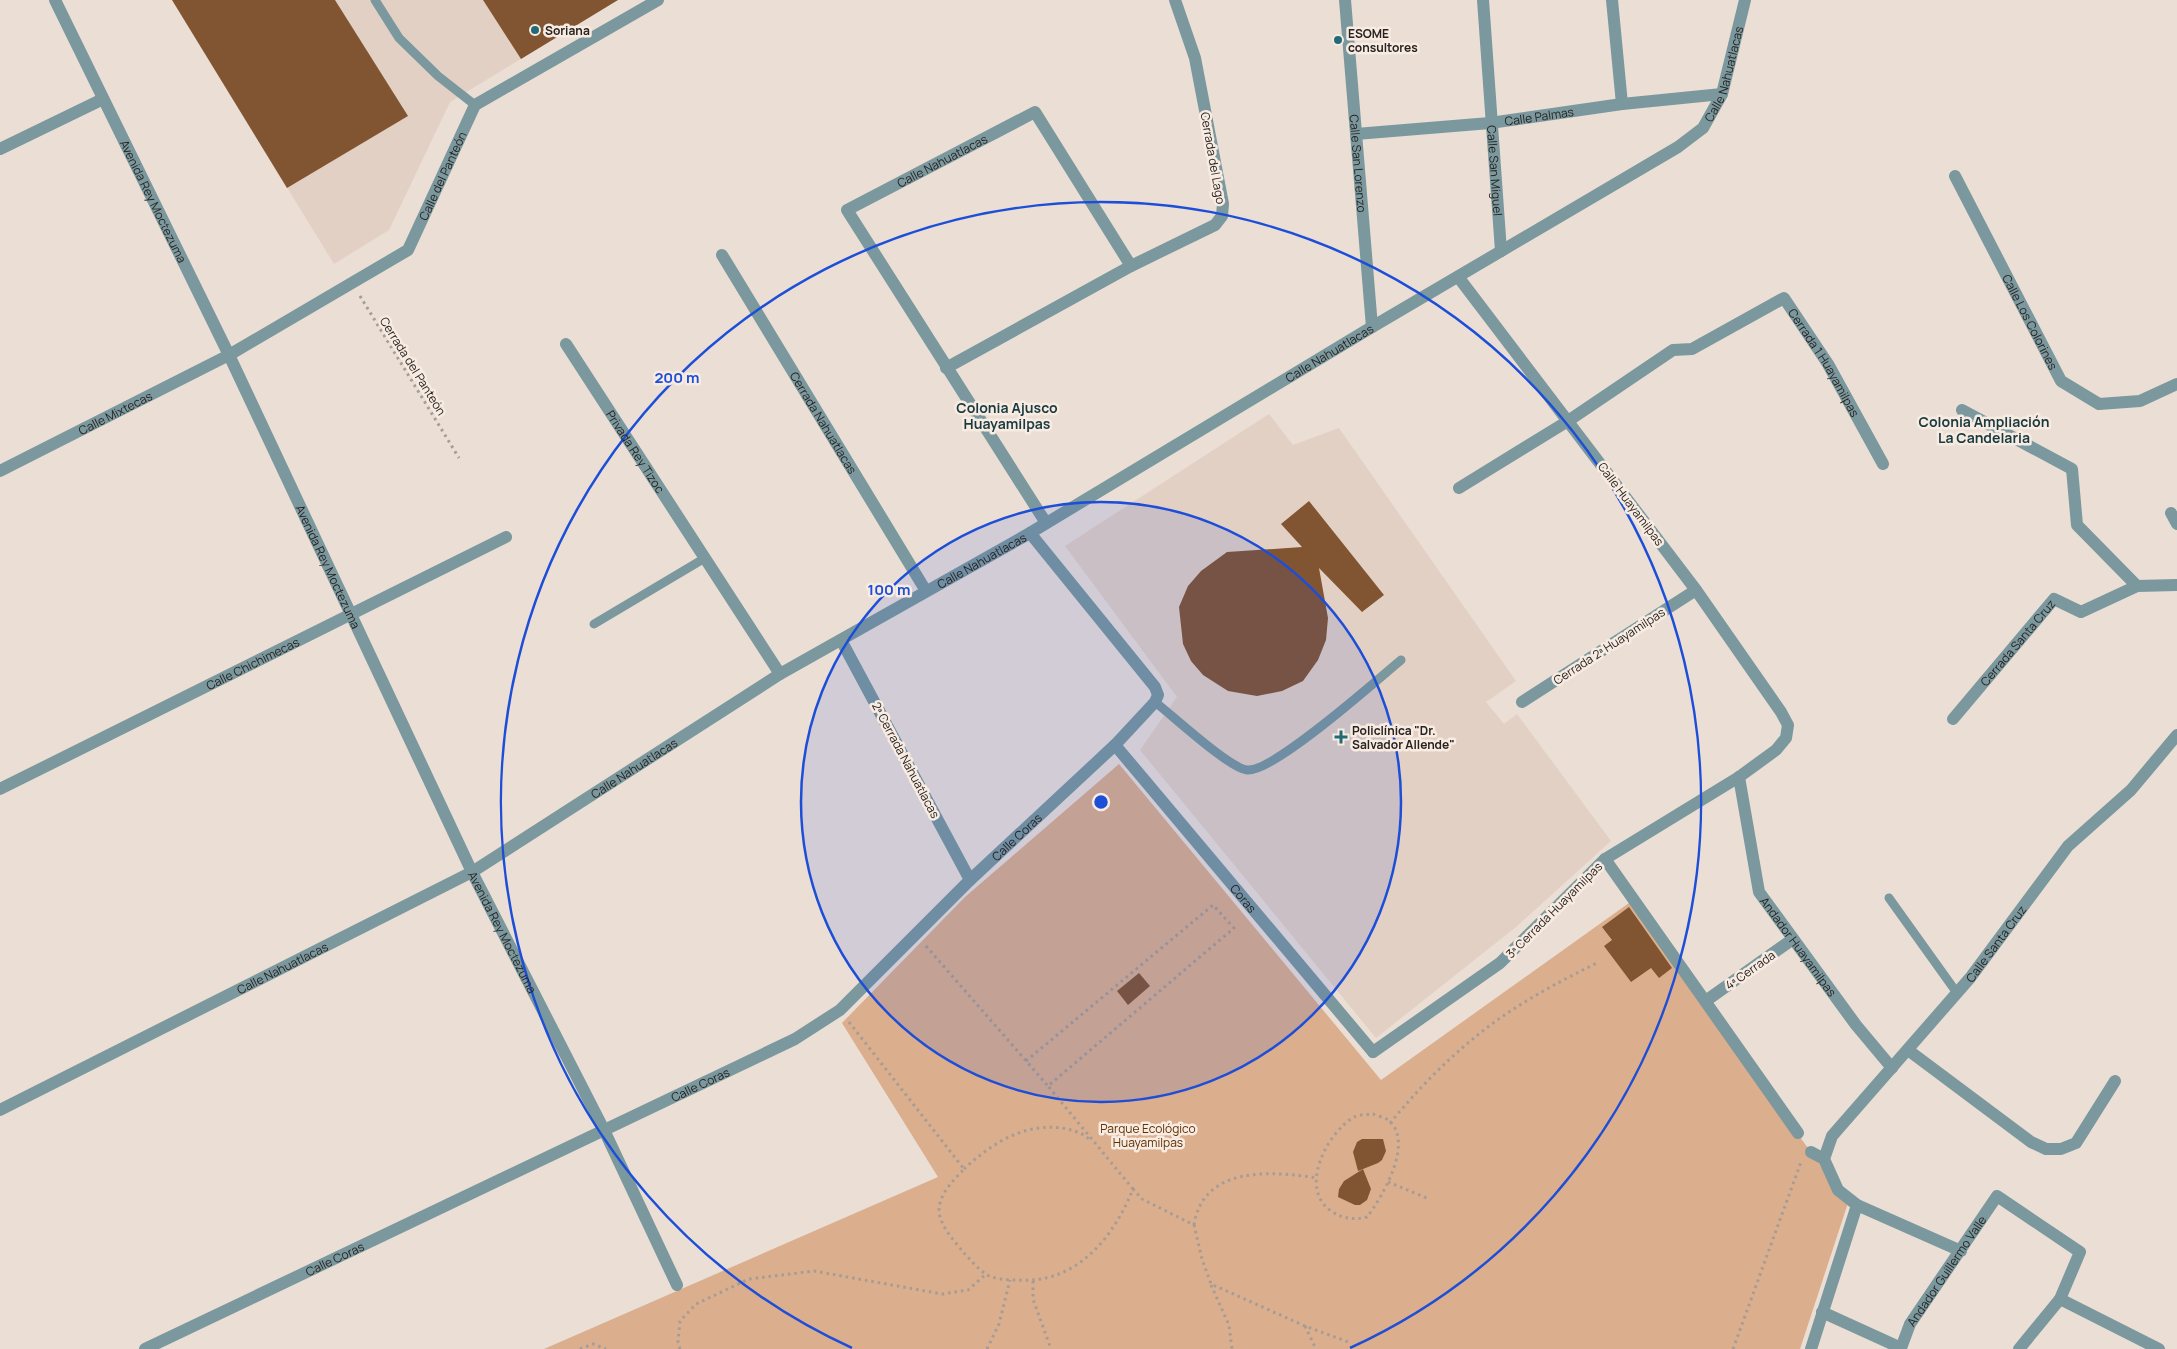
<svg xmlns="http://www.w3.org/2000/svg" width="2177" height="1349" font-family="Manrope,sans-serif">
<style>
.built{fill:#e3d0c4}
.green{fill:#dbae8d}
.building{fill:#825532}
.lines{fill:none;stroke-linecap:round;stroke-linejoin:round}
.path{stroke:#a69c95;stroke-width:3;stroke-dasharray:2.5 4;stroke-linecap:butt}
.service{stroke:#7a989e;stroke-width:9}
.pedestrian{stroke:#7a989e;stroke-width:12}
.minor{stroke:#7a989e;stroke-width:12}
.ring{fill:none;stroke:#1d4ed8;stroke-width:2.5}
.poi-dot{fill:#226b76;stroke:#f7ebe2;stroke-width:2}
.labels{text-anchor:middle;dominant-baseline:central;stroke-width:5;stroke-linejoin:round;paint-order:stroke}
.poi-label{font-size:12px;font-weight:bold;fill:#282320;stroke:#f7ebe2;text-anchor:start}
.street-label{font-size:12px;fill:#282320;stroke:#f7ebe2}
.park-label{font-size:12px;fill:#5e3002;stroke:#f7ebe2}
.neighbourhood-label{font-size:14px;font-weight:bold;fill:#193b40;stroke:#f7ebe2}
.centre{fill:#1d4ed8;stroke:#f7ebe2;stroke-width:2.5}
.ring-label{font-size:15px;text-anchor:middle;font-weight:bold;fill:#1d4ed8;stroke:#f7ebe2;stroke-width:5;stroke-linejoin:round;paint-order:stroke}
</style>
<rect width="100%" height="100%" fill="#eaded5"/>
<!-- built -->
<g class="built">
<polygon points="172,0 618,0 450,102 389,230 334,264"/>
<polygon points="1269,414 1293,445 1339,428 1516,681 1486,702 1504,724 1517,714 1611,841 1516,927 1376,1038 1140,750 1177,697 1065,546"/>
</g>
<!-- green -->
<polygon class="green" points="1119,764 1381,1080 1629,903 1848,1203 1800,1349 544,1349 938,1177 842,1023 965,897"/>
<!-- building -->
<g class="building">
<polygon points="172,0 335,0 408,116 287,188"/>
<polygon points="483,0 618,0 521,59"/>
<polygon points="1309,501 1384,595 1362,612 1319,568 1328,618 1326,640 1318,660 1303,681 1282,691 1257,696 1228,691 1203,675 1191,661 1183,644 1179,607 1188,586 1201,571 1227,552 1302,547 1281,524"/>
<polygon points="1629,907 1672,968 1659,978 1651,968 1631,982 1604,946 1612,940 1602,927"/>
<polygon points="1139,973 1150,986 1128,1005 1117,991"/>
<polygon points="1362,1139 1383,1139 1386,1151 1382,1160 1378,1163 1358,1171 1353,1152 1357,1142"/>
<polygon points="1363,1169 1371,1189 1367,1200 1360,1205 1355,1205 1338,1197 1339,1189 1344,1181"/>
</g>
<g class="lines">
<!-- path -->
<g class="path">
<polyline points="360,296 459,458"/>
<polyline points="926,946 1048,1086"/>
<path d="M 849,1022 L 964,1169 C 953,1181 939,1194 939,1211 C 940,1226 955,1242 964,1253 C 970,1259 976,1267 983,1272 C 990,1279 1006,1280 1016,1280 C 1075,1285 1113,1239 1133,1189 L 1142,1199 L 1194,1225 L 1202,1259 L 1211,1284 L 1305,1326 L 1351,1343"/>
<polyline points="1026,1061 1213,905 1234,928 1048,1086 1133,1189"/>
<path d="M 1373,1114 C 1377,1116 1384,1117 1388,1120 C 1415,1141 1383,1196 1367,1217 C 1354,1220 1343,1219 1331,1211 C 1298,1188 1327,1133 1354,1117 C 1359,1114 1367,1115 1373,1114 Z"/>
<path d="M 1390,1123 C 1415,1093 1443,1063 1474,1038 C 1511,1007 1556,983 1599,962"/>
<path d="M 964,1169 C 991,1144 1023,1123 1062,1128 C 1072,1130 1082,1132 1090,1140"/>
<polyline points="1388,1182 1427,1198"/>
<path d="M 1194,1225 C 1203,1165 1273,1171 1317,1178"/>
<polyline points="1033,1281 1033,1299 1051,1349"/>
<polyline points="1211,1285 1229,1325 1232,1349"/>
<polyline points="1305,1326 1316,1349"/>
<polyline points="580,1349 593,1344 606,1349"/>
<polyline points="680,1349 678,1342 680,1321 696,1304 749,1279 814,1271 942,1294 968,1290 986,1274"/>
<polyline points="987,1349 999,1324 1010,1280"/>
<polyline points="1733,1349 1801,1162"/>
</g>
<!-- service -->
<g class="service">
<polyline points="375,0 399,38 438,76 475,105"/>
<polyline points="594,624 705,558"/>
<path d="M 1155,702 C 1173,716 1229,768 1247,770 C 1273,773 1377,680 1401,660"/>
<polyline points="1889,898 1957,993"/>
</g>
<!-- pedestrian -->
<g class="pedestrian">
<path id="s1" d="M 1115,745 L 1373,1052"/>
<polyline points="1811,1152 1824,1159"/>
<polyline points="1822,1312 1901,1348"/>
</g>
<!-- minor -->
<g class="minor">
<path id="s2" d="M 55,0 L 229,355 L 472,872 L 604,1130 L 677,1285"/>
<path id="s3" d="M 1345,0 L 1372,327"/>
<path id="s4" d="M 1483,0 L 1501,251"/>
<polyline points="1612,0 1622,104"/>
<path id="s5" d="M 1356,134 L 1490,123 L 1622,104 L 1722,94"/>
<polyline points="0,149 103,99"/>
<path id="s6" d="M 1955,176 L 2061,381 L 2099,404 L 2140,401 L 2177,384"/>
<path id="s7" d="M 722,255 L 926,591"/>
<path id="s8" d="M 566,344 L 780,674"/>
<polyline points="946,368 1131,266 1215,225 1222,216 1223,204 1195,58 1175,0"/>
<polyline points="1962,410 2072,469 2077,525 2137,586"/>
<path id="s9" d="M 0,471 L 229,355 L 408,250 L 475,105 L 658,0"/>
<path id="s10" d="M 1459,488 L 1568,421 L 1673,350 L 1692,349 L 1784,298 L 1828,364 L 1883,464"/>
<polyline points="2171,513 2177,524"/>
<path id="s11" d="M 1046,523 L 847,210 L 1035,112 L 1131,266"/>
<polyline points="841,640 970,880"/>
<polyline points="1522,702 1696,590"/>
<path id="s12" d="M 1953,719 L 2054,599 L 2081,612 L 2137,586 L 2177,585"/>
<path id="s13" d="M 1739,777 L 1759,892 L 1856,1025 L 1892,1068"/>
<path id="s14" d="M 0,789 L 506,537"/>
<polyline points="1605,859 1798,1133"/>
<polyline points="1707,1000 1793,939"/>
<polyline points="1908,1050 2031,1142 2046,1149 2061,1149 2076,1143 2115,1081"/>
<polyline points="1373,1052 1500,963 1605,859 1739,777 1776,750 1786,738 1788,725 1781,712 1696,590 1459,278"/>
<path id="s15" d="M 0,1110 L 472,872 L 780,674 L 1030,533 L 1372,327 L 1678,147 L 1703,128 L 1722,94 L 1745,0"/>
<path id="s16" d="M 1961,1251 L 1857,1205 L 1838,1190 L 1824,1159 L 1832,1136 L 1970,978 L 2068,846 L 2131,790 L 2177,735"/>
<polyline points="2060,1299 2159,1349"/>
<path id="s17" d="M 1901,1348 L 1910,1324 L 1997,1196 L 2080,1252 L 2060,1299 L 2019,1349"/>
<path id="s18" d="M 145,1349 L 795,1039 L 840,1010 L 970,880 L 1115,745 L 1155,702 L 1158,695 L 1155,687 L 1030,533"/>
<polyline points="1811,1349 1857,1205"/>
</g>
</g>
<!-- distance rings -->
<circle cx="1101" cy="802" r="300" fill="#1d4ed8" fill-opacity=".12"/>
<g class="ring">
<circle cx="1101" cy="802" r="300"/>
<path d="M852 1348A600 600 0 1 1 1350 1348"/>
</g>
<!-- markers -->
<g class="poi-dot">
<circle cx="535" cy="30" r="5"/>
<circle cx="1338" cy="40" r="5"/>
<path d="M1338.5 729.5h5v5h5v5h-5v5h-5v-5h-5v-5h5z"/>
</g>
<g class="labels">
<!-- poi labels -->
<g class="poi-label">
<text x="545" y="30">Soriana</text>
<text x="1348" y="33">ESOME<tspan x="1348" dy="14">consultores</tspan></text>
<text x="1352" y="730">Policlínica "Dr.<tspan x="1352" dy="14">Salvador Allende"</tspan></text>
</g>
<!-- street labels -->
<g class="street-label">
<text stroke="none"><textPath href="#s15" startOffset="2026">Calle Nahuatlacas</textPath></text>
<text stroke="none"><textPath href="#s5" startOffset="184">Calle Palmas</textPath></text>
<text transform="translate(1213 158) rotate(80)">Cerrada del Lago</text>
<text stroke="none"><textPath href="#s11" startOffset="478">Calle Nahuatlacas</textPath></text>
<text stroke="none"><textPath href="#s3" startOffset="164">Calle San Lorenzo</textPath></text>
<text stroke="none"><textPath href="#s4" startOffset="171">Calle San Miguel</textPath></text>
<text stroke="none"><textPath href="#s9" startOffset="546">Calle del Panteón</textPath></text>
<text stroke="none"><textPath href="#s2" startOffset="224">Avenida Rey Moctezuma</textPath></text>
<text stroke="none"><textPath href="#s6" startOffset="164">Calle Los Colorines</textPath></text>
<text stroke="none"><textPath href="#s15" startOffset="1531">Calle Nahuatlacas</textPath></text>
<text stroke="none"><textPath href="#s10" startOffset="455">Cerrada 1 Huayamilpas</textPath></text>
<text transform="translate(413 366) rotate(58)">Cerrada del Panteón</text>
<text stroke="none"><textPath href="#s9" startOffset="129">Calle Mixtecas</textPath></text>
<text stroke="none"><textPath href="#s7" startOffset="196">Cerrada Nahuatlacas</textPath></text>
<text stroke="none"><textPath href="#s8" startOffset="128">Privada Rey Tizoc</textPath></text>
<text transform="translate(1631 504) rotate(53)">Calle Huayamilpas</text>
<text stroke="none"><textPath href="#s15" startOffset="1126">Calle Nahuatlacas</textPath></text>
<text stroke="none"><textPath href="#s2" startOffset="629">Avenida Rey Moctezuma</textPath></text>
<text stroke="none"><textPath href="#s12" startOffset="100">Cerrada Santa Cruz</textPath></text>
<text transform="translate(1609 646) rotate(-33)">Cerrada 2ª Huayamilpas</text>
<text stroke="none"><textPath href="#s14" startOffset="282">Calle Chichimecas</textPath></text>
<text transform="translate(906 760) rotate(62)">2ª Cerrada Nahuatlacas</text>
<text stroke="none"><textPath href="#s15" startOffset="721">Calle Nahuatlacas</textPath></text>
<text stroke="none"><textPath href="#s18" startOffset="1021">Calle Coras</textPath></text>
<text stroke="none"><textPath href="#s1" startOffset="200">Coras</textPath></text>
<text transform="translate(1554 910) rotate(-45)">3ª Cerrada Huayamilpas</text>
<text stroke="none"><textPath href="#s2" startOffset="1034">Avenida Rey Moctezuma</textPath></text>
<text stroke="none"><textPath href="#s16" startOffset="449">Calle Santa Cruz</textPath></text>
<text stroke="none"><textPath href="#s13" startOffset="184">Andador Huayamilpas</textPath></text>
<text stroke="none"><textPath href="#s15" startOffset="316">Calle Nahuatlacas</textPath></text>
<text transform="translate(1750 970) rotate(-35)">4ª Cerrada</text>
<text stroke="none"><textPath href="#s18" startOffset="615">Calle Coras</textPath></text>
<text stroke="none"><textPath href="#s18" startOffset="210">Calle Coras</textPath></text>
<text stroke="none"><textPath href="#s17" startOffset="90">Andador Guillermo Valle</textPath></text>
</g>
<!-- park labels -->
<g class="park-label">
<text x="1148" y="1128">Parque Ecológico<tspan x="1148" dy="14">Huayamilpas</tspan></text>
</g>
<!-- neighbourhood labels -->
<g class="neighbourhood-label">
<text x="1007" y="407">Colonia Ajusco<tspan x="1007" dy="16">Huayamilpas</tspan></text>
<text x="1984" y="421">Colonia Ampliación<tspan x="1984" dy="16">La Candelaria</tspan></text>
</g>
</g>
<circle cx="1101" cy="802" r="8" class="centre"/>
<g class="ring-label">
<text x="677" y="383">200 m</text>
<text x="889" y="595">100 m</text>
</g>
</svg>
